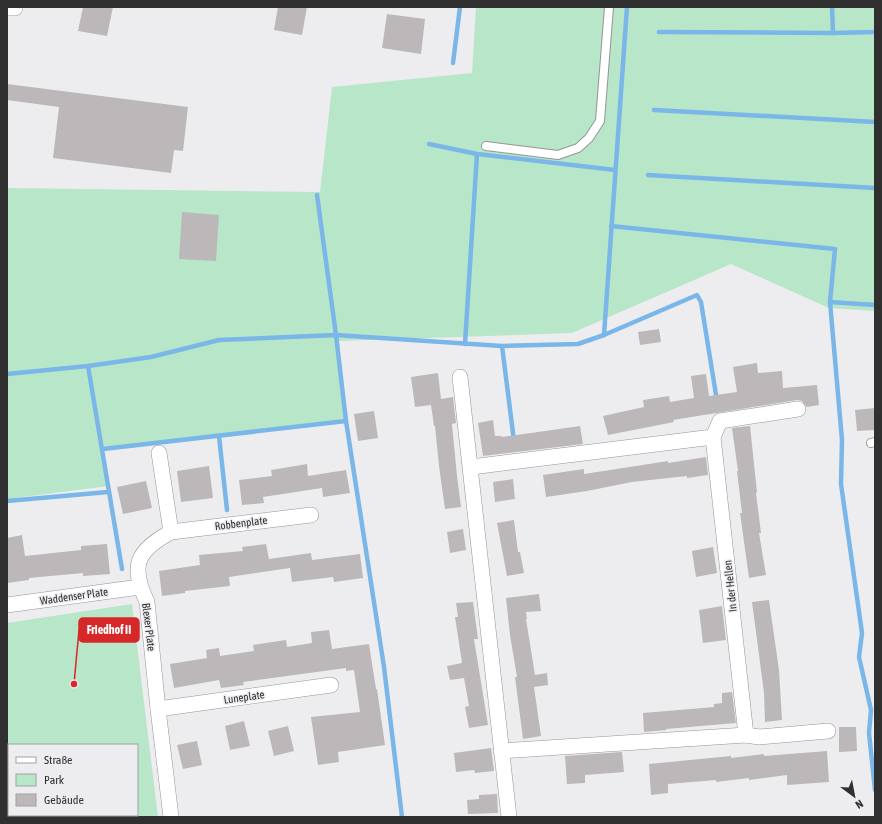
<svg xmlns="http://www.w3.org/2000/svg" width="882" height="824" font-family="'Asap Condensed',sans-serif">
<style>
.green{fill:#b7e6c9;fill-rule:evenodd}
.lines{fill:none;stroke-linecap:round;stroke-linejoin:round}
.stream{stroke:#7ab7e8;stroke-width:4.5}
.building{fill:#bcb8ba}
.lane-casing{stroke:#959598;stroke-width:10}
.street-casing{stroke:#959598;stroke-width:16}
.lane{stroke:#fff;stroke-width:8}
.street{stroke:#fff;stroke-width:15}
.labels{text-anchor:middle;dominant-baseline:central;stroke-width:3;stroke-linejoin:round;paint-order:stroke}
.street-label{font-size:11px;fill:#303031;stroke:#ededf0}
.leader{fill:none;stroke:#d62828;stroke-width:1.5}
.callout-dot{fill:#d62828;stroke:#ededf0;stroke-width:1.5}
.callout{fill:#d62828;stroke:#d62828;stroke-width:1.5}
.callout-label{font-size:12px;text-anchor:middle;font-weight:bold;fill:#fff}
</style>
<rect width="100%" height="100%" fill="#ededf0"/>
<!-- green -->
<g class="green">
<polygon points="476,7 875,7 875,311 829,308 731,264 572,333 339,341 346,421 103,449 109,486 7,499 7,188 320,192 332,87 472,73"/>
<path d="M 132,604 L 158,817 L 7,817 L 7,623 ZM 9,745 L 137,745 L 137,815 L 9,815 Z"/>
</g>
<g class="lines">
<!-- stream -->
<g class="stream">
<polyline points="832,7 833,33 875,32"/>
<polyline points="659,32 833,33"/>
<polyline points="453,63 460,7"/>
<polyline points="654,110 875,122"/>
<polyline points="429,144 477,154 615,170"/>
<polyline points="648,175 875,188"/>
<polyline points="317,195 336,335 346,421 384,667 402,817"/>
<polyline points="611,226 835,249 830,302 842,440 841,484 862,633 859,657 871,710 869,733 875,790"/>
<polyline points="830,302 875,305"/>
<polyline points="604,335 627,7"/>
<polyline points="465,344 477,154"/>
<polyline points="502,346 514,441"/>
<polyline points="88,366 122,569"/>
<polyline points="7,374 88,366 151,357 219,340 336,335 502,346 578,344 604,335 697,295 701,302 717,401"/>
<polyline points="219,436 227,510"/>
<polyline points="103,449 346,421"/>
<polyline points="7,501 108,492"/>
</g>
</g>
<!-- building -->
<g class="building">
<polygon points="83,7 113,7 107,36 78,31"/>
<polygon points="278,7 307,7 302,35 274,30"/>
<polygon points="387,14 425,19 421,54 382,48"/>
<polygon points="7,84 188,107 183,151 174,150 171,173 53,158 59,107 7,100"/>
<polygon points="182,212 219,215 216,261 179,259"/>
<polygon points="659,329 661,342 640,345 638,332"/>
<polygon points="757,363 758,373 782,371 783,388 817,385 819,405 807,407 802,401 797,400 673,420 674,422 608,435 603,416 644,407 643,400 669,396 670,402 694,398 691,376 706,374 709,396 737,392 733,367"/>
<polygon points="438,373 441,399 453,397 456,423 452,424 457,476 461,507 445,509 439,466 435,426 434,426 431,405 415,407 411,377"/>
<polygon points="875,408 875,430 857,431 855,410"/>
<polygon points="374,411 378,438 358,441 354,414"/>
<polygon points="493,420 495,436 501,436 502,437 580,426 583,444 483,456 478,423"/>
<polygon points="750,426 757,492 756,493 761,533 759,533 766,575 749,578 740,513 742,513 737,471 738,471 732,428"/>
<polygon points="706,457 708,475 687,478 687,476 632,482 587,491 546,497 543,475 584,469 584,474 649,464 668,461 668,463"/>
<polygon points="307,464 308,476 346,470 350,493 323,497 322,488 263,497 264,503 242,505 239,480 272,476 271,470"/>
<polygon points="209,466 213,498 181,502 177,471"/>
<polygon points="513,479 515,499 495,502 493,482"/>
<polygon points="146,481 152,508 123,514 117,487"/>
<polygon points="514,520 518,552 520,552 524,573 507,576 497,523"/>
<polygon points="463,529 466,550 450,553 447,532"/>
<polygon points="22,535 25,556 81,550 81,546 107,544 110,574 83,576 83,573 29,578 29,580 7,583 7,538"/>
<polygon points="266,544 269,559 311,553 312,560 360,554 363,578 334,582 333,577 292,582 290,568 229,577 230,586 185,591 185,593 162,596 159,571 200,565 199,555 243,551 242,547"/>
<polygon points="713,547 717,573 696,577 692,551"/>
<polygon points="539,594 541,611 526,612 527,619 526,619 535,675 547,673 548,685 534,687 541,736 523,739 515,677 517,677 510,635 506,598"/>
<polygon points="769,600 779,670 782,720 765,722 764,693 752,602"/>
<polygon points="473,602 478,639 474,639 488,725 469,728 465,707 469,706 464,678 450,680 447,666 462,663 455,617 458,617 456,603"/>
<polygon points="722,606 726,640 703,643 699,610"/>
<polygon points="329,630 332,649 369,644 376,689 377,689 385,745 338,752 339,762 318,765 311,717 360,712 354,670 346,671 346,668 243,682 244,685 221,688 219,680 174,688 170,664 207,658 206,650 219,648 220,656 254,651 253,645 286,640 287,647 312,643 311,632"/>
<polygon points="732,692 736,723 666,729 666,730 644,732 643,713 714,707 714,704 722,703 722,693"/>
<polygon points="244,721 250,746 230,750 225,726"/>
<polygon points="288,726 294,751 274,756 268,731"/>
<polygon points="839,727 856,727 857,751 839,752"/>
<polygon points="197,741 202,765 183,769 177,745"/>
<polygon points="491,748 494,771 475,773 474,770 456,772 454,753"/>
<polygon points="827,751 829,782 787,785 787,775 749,780 749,778 716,782 716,780 668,784 668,793 651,795 649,764 731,756 731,758 764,754 764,756"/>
<polygon points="622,752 624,772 585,775 585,783 567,784 565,756"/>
<polygon points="497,794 498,813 468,814 467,800 479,799 479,795"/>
</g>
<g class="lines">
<!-- lane casing -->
<g class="lane-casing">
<g id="lane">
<polyline points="486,146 558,155 578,148 589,138 600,121 609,7"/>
<polyline points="871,443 875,442"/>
</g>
</g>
<!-- street casing -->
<g class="street-casing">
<g id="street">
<polyline points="7,8 15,8"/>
<polyline points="460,377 509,817"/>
<polyline points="713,437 746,735"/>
<path d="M 159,453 L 171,532 C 136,551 130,566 147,602 L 158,709 L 171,817"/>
<polyline points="471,467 713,437 720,421 798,409"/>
<polyline points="171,532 311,515"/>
<polyline points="7,605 140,587"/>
<polyline points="158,709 331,685"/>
<polyline points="501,751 746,735 759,737 828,731"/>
</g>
</g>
<!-- lane -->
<use href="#lane" class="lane"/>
<!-- street -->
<use href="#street" class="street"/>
</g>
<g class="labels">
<!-- street labels -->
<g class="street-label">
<text transform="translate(241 523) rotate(-7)">Robbenplate</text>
<text transform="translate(730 586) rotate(-96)">In der Hellen</text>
<text transform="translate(74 596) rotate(-8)">Waddenser Plate</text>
<text transform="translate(149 627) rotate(83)">Blexer Plate</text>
<text transform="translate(244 697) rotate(-8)">Luneplate</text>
</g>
</g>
<!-- callouts -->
<path class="leader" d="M74 684L79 630"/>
<circle class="callout-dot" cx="74" cy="684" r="4"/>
<rect class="callout" x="79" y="618" width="60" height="24" rx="4"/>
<g class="callout-label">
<text x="109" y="634">Friedhof II</text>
</g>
<!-- border -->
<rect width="882" height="824" fill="none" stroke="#303031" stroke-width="16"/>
<!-- legend -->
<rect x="8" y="744" width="130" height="72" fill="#ededf0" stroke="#a1a1a4"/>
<rect x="16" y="757" width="20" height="6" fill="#ffffff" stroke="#a1a1a4"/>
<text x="44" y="764" font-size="12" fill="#303031">Straße</text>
<rect x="16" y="774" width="20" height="12" fill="#b7e6c9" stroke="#a1a1a4"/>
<text x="44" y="784" font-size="12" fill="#303031">Park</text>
<rect x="16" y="794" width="20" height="12" fill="#bcb8ba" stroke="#a1a1a4"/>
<text x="44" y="804" font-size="12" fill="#303031">Gebäude</text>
<!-- north arrow -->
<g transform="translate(854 796) rotate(148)" stroke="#ededf0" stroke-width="3" paint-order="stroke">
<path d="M0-3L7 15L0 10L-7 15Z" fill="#303031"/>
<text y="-6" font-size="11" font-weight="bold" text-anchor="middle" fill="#303031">N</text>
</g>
</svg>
